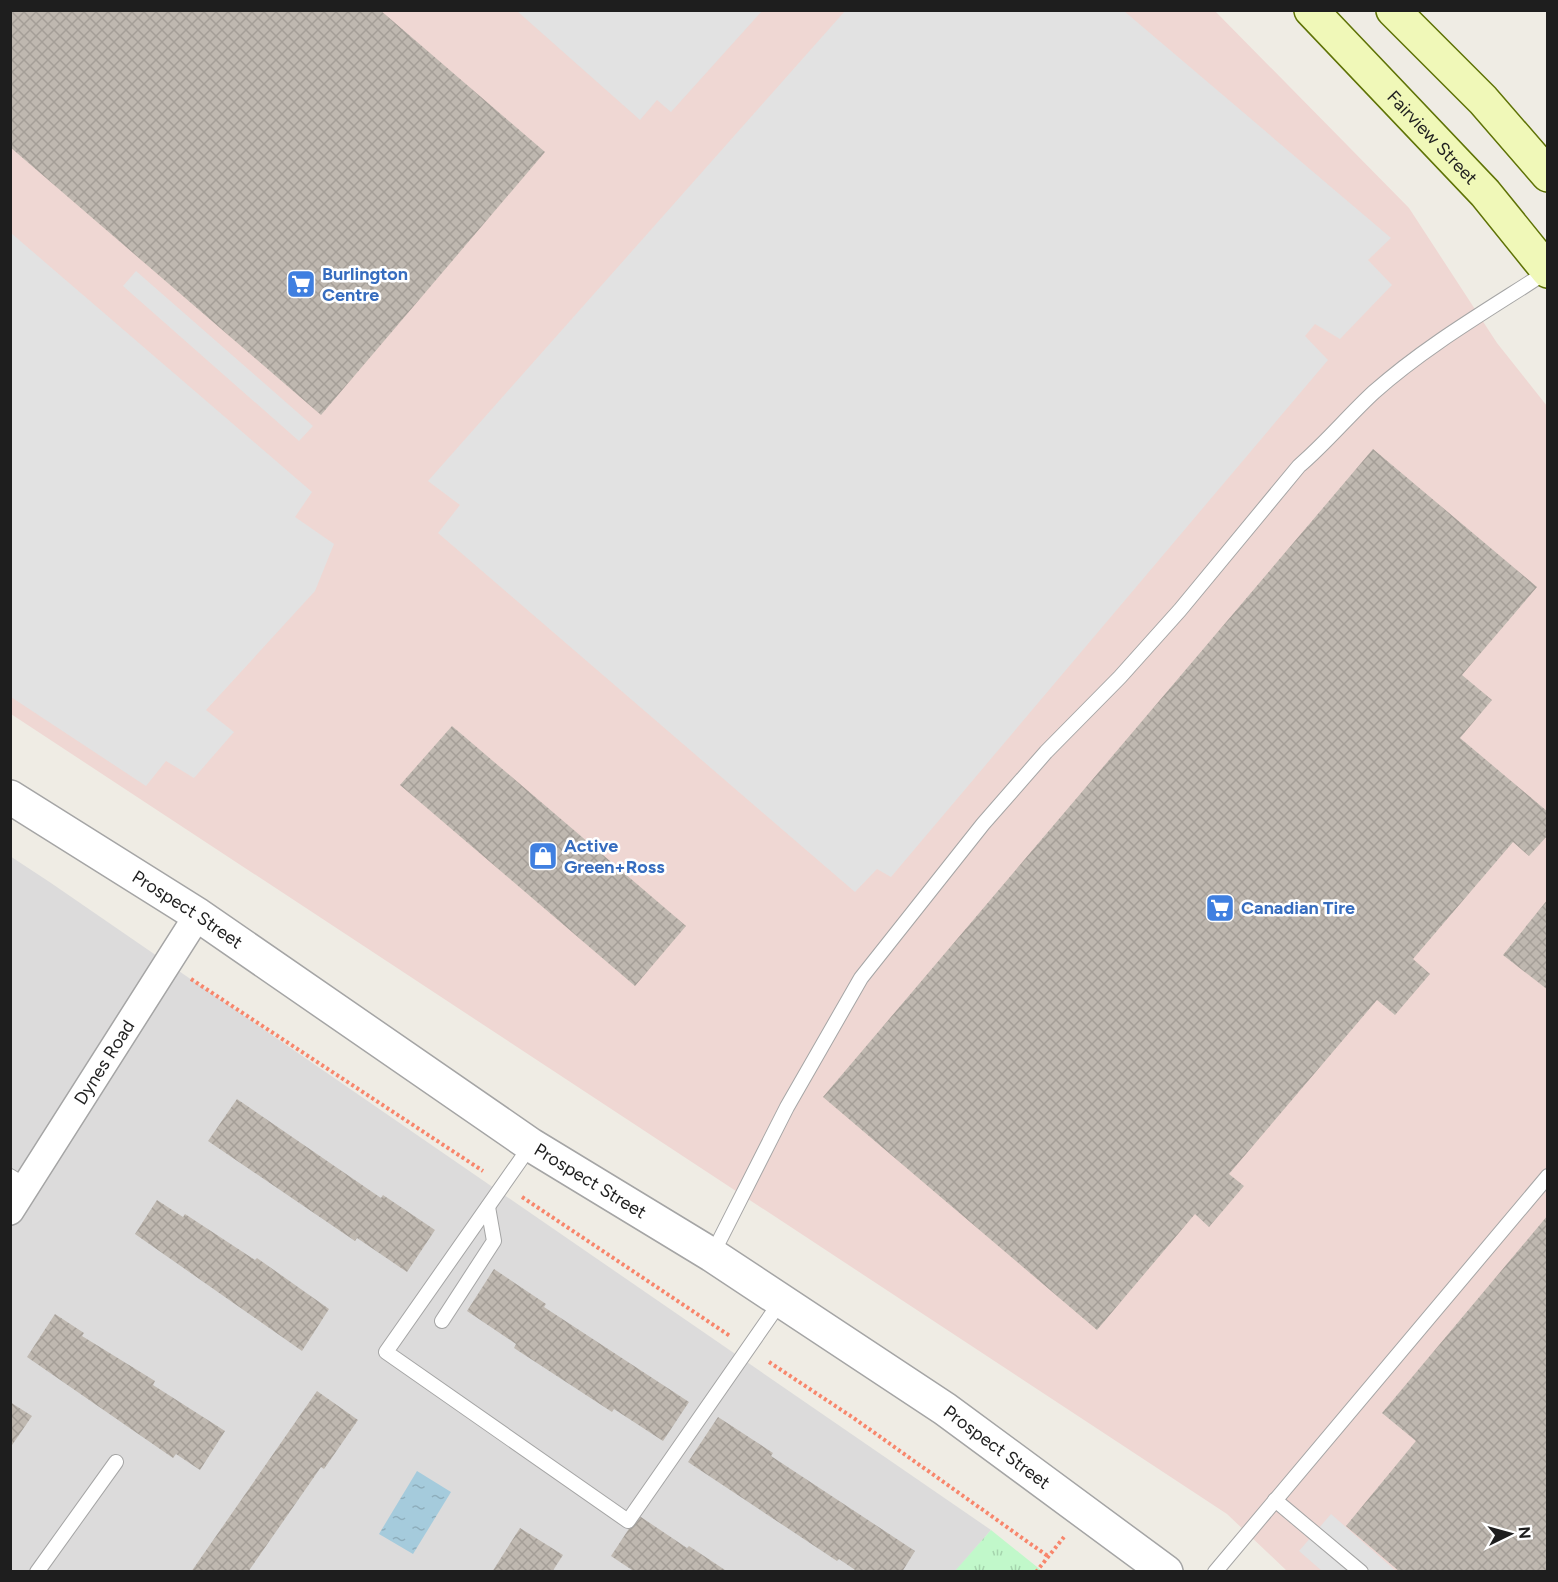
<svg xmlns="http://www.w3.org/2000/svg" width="1558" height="1582" font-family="Figtree,sans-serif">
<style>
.residential{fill:#dcdbdb}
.commercial{fill:#efd7d3}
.park{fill:url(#park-tufts)}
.parking{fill:#e2e2e2}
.water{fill:url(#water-ripples)}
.building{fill:url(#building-cross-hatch)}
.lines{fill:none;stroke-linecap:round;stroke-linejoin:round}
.service-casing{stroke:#a5a5a5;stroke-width:16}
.minor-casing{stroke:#a5a5a5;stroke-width:30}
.tertiary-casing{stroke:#a5a5a5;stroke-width:36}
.secondary-casing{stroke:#5f7306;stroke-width:36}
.path{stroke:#f8866c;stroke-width:4;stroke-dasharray:3 3;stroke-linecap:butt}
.service{stroke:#fff;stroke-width:14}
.minor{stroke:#fff;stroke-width:27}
.tertiary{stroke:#fff;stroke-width:33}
.secondary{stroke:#f0f8b8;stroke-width:33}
.labels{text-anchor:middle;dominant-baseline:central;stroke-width:5;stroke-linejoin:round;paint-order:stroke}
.street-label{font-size:18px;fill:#1e1e1e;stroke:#fff}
.shop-label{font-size:18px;font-weight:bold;fill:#366cbe;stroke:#fff;text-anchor:start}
</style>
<defs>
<pattern id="park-tufts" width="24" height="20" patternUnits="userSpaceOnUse" patternTransform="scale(1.5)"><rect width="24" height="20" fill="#c1f8ca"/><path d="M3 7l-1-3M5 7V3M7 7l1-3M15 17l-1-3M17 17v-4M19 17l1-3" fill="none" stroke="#a5d4ad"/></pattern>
<pattern id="water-ripples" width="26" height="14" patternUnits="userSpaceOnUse" patternTransform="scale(1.5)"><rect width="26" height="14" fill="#a5cbdc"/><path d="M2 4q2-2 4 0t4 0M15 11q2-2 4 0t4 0" fill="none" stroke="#8eaebc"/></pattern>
<pattern id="building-cross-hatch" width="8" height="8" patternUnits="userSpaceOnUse" patternTransform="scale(1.5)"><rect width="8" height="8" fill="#bfb8b0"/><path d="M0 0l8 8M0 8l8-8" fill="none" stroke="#a49e97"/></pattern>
</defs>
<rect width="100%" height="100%" fill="#efece4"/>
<!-- residential -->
<polygon class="residential" points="10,856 51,883 991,1530 955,1572 11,1571"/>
<!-- commercial -->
<polygon class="commercial" points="10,11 1215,11 1409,208 1497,343 1547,406 1547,1571 1287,1571 1227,1514 11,714"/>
<!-- park -->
<polygon class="park" points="991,1530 1042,1571 955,1571"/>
<!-- parking -->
<g class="parking">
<polygon points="517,11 762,11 671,112 657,100 640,120"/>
<polygon points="845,11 1124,11 1391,238 1368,260 1392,285 1340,339 1315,324 1305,336 1328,360 891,877 877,869 855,892 438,533 460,505 428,481"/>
<polygon points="11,233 312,492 295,517 334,544 315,591 206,710 234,732 194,778 166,761 146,786 11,697"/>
<polygon points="136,271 313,426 299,441 123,286"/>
<polygon points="1331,1514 1396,1571 1322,1571 1299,1551"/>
</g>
<!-- water -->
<polygon class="water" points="417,1471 451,1492 413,1554 379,1534"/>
<!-- building -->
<g class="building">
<polygon points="10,10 380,10 545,152 321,415 10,147"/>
<polygon points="1373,449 1537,587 1462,675 1492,700 1460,738 1548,812 1548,835 1529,856 1513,842 1413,959 1430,974 1395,1015 1377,1000 1229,1174 1244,1186 1209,1227 1195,1214 1097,1330 823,1097"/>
<polygon points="452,726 686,926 635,986 400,785"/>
<polygon points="1548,899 1548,990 1503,955"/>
<polygon points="237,1099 381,1198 383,1195 435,1230 407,1272 357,1238 355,1241 208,1141"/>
<polygon points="157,1200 183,1217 185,1214 255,1260 257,1258 329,1309 302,1351 135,1234"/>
<polygon points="1548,1215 1548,1572 1400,1572 1346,1526 1416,1441 1382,1413"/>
<polygon points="494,1269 546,1304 544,1307 689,1402 663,1441 614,1409 612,1412 514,1348 516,1344 467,1311"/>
<polygon points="55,1314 84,1333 82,1336 155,1381 153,1385 225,1431 200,1470 176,1454 173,1458 27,1357"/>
<polygon points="317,1391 358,1420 324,1469 321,1467 248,1572 191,1572"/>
<polygon points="10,1402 32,1416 10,1448"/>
<polygon points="718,1417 773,1453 771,1456 915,1551 902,1572 858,1572 839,1559 837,1561 688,1462"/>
<polygon points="638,1515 687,1548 689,1546 728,1572 635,1572 611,1556"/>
<polygon points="520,1528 563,1555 552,1572 492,1572"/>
</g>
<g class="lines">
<!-- service casing -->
<g class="service-casing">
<g id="service">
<polyline points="531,1145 386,1352 628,1521 781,1301"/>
<polyline points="10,1176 26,1186"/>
<path d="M 712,1255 L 787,1107 L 861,978 L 983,824 L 1046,752 L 1120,677 L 1180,610 L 1299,466 C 1326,443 1348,416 1374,392 C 1427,345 1488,310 1548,271"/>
<polyline points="442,1321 494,1241 488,1207"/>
<polyline points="1275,1500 1361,1572"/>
<polyline points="37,1572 116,1462"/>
<polyline points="1215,1572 1548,1176"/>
</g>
</g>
<!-- minor casing -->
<g class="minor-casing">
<g id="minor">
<path id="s1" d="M 10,1211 L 198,915"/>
</g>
</g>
<!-- tertiary casing -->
<g class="tertiary-casing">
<g id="tertiary">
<path id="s2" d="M 10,797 L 198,915 L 531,1145 L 712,1255 L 945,1409 L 1166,1572"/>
</g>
</g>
<!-- secondary casing -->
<g class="secondary-casing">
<g id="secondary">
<path id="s3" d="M 1311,10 L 1485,193 L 1548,271"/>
<polyline points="1393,10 1483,100 1548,175"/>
</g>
</g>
<!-- path -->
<g class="path">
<polyline points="191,979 483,1171"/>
<polyline points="522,1197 730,1336"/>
<polyline points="769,1362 855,1419 1049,1557"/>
<polyline points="1036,1572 1064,1537"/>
</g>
<!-- service -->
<use href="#service" class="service"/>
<!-- minor -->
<use href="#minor" class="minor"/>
<!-- tertiary -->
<use href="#tertiary" class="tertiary"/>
<!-- secondary -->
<use href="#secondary" class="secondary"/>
</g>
<!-- icons -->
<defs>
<g id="supermarket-square" transform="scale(1.5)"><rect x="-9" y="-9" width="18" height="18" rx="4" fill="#3f7fe0" stroke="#fff"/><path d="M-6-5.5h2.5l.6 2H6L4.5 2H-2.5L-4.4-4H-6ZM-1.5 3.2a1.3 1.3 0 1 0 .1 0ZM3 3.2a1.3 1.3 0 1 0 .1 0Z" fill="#fff"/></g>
<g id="shop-square" transform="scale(1.5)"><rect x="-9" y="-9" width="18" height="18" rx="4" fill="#3f7fe0" stroke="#fff"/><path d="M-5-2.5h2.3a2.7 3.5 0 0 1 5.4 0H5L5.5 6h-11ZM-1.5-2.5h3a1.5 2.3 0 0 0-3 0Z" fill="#fff"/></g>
</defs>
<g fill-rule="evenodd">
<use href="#supermarket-square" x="301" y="284"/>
<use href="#shop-square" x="543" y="856"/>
<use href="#supermarket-square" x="1220" y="908"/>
</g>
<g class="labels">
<!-- street labels -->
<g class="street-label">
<text stroke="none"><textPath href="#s3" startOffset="176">Fairview Street</textPath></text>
<text stroke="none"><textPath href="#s2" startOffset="210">Prospect Street</textPath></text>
<text stroke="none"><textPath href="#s1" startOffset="176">Dynes Road</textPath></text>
<text stroke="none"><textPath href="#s2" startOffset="696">Prospect Street</textPath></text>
<text stroke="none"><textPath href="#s2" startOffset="1182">Prospect Street</textPath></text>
</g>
<!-- shop labels -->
<g class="shop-label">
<text x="322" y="274">Burlington<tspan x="322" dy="21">Centre</tspan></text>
<text x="564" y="846">Active<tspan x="564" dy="21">Green+Ross</tspan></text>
<text x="1241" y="908">Canadian Tire</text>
</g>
</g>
<!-- border -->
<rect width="1558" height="1582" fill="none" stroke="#1e1e1e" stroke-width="24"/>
<!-- north arrow -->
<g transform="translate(1510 1534) rotate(85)" stroke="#ffffff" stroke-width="4.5" paint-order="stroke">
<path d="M0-4.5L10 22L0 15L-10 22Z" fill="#1e1e1e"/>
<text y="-9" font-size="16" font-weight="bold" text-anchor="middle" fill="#1e1e1e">N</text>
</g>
</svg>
